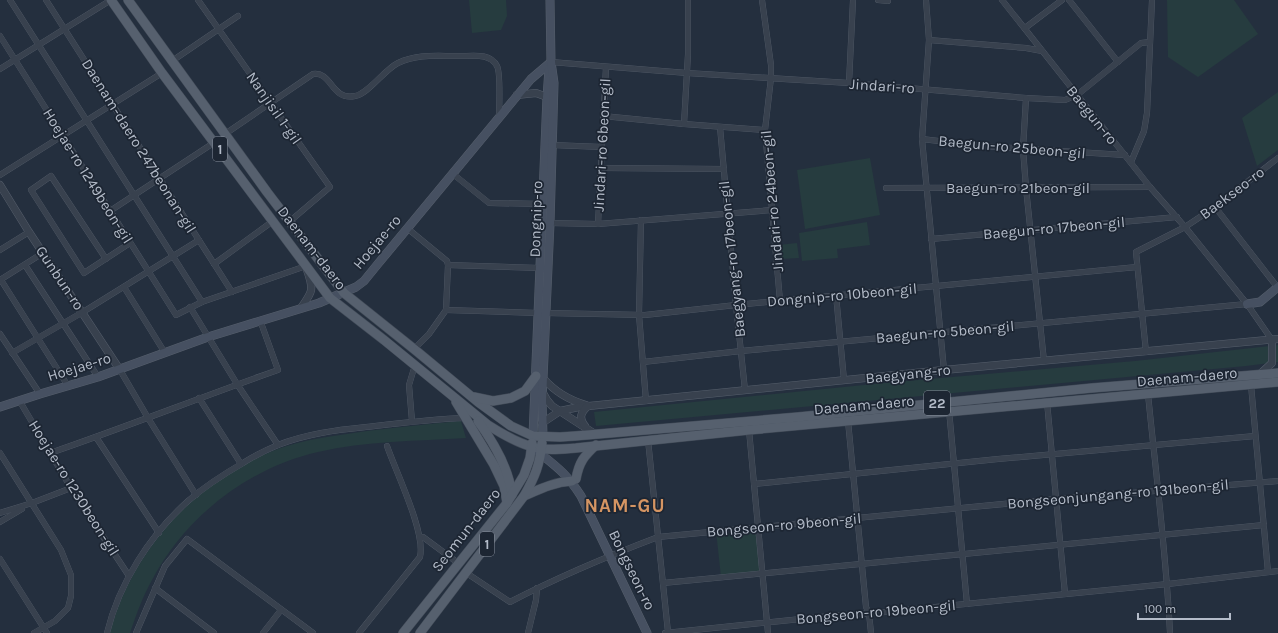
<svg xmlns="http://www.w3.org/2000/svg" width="1278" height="633" font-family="Karla,sans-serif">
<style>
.green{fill:#263c3f}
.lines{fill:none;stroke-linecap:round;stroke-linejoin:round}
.minor-casing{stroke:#565f6c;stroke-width:6}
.tertiary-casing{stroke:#565f6c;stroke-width:8}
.secondary-casing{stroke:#565f6c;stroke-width:9}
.primary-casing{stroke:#414a57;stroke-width:10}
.minor{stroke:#38414e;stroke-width:5.5}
.tertiary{stroke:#38414e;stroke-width:7}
.secondary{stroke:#465061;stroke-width:8}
.primary{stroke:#56606e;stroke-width:9}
.labels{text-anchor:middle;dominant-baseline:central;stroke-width:3.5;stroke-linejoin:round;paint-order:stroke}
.shield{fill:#1d2633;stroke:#878f9c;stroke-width:1}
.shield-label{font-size:14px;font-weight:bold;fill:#b4bcc9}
.street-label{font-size:15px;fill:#b4bcc9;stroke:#1d2633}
.district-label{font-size:19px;font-weight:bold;letter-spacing:1px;fill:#d59563;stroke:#1d2633}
</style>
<rect width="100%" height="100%" fill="#242f3e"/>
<!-- green -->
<g class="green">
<polygon points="469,0 506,0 507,16 501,30 472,33"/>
<polygon points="1167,0 1234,0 1258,34 1198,77 1168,57"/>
<polygon points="1278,92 1278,150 1257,166 1242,118"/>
<polygon points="870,158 880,215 805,229 797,170"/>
<polygon points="867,222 870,245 837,249 838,258 802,261 799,233"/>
<polygon points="797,243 799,258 780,259 778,245"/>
<polygon points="1278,345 1278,362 1246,366 596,426 594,412 884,383 1135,361"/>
<path d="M 461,421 L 466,438 C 417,441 366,441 318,452 C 248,468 185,517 152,580 C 143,596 136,615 130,633 L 110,633 C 132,548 203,473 287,446 C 313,438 340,435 367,431 C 398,427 429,424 461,421 Z"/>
<polygon points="758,527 762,574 721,577 716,531"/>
</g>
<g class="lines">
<!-- minor casing -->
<g class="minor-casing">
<g id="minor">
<polyline points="10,0 202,302"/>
<polyline points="46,0 232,292"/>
<polyline points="198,0 330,187 289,222"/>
<polyline points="762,0 771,65 771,78 765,130 780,301"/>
<polyline points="878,0 888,1"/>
<polyline points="926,0 929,40 922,139 944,370"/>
<polyline points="1002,0 1150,187 1185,227 1247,304 1272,340"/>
<polyline points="1069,0 1118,62"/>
<polyline points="1025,28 1062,0"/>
<polyline points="0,36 176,315 202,302 306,266"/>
<polyline points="929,40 1026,48 1042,51"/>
<polyline points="172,61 238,16"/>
<polyline points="551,62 687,73 849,83 1026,98 1065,100 1077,95 1141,43 1150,42"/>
<polyline points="0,69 111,0"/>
<polyline points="849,83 853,0"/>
<polyline points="1026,98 1023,149 1026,188 1044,361"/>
<polyline points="603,116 684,124 765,130"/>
<polyline points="684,124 688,54 688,0"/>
<polyline points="720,127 736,305 745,390"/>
<path d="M 225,134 L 313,74 C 332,71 331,101 355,96 C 368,94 384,70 398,63 C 417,54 435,56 455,56 C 469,57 489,51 497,66 C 501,73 499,108 499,118"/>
<polyline points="922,139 980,146 1125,155"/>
<polyline points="552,145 602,147"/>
<polyline points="1131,162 1144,131 1147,113 1152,0"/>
<polyline points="601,168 724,169"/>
<polyline points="453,174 489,203 543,204"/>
<polyline points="0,175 162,73"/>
<polyline points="886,188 1150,187"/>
<polyline points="1215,207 1278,288"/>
<polyline points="110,211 215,142"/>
<polyline points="641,220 639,315 646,401"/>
<polyline points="550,223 598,224 772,210"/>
<polyline points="598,224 606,67"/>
<polyline points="407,228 447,261 448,265 446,310 429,334 414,349"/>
<polyline points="931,239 1177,217"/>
<polyline points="0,250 29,232"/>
<polyline points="106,259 51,176 31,190 84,273 130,243"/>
<polyline points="214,264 273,221"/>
<polyline points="25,265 98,377"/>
<polyline points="448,265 540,268"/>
<polyline points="0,280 43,253"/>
<polyline points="1,280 68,386"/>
<polyline points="124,287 165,353"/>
<polyline points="836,295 844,380"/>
<polyline points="190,307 237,384 278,445"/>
<polyline points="446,310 538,313"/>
<polyline points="546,313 645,315 736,305 1137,267"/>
<polyline points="0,334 40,394"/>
<polyline points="1146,352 1136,252 1185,227 1215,207 1278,158"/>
<polyline points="12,353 83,312 199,240"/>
<polyline points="643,362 741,351 1247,304"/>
<polyline points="120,370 148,418 196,495"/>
<path d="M 1147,384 C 1155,467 1166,549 1170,633"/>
<polyline points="1251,385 1268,572"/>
<polyline points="199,398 241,464"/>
<polyline points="19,400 71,488 129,576"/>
<polyline points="1047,402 1065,594"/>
<polyline points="949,410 967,604"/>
<polyline points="412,421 409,385 415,365"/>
<polyline points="848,421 866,607 869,613 871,633"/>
<polyline points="749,430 754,484 998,459 1255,436"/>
<polyline points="96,437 159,533"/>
<polyline points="648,440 668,632"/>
<polyline points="0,453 61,550 71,575 71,596 68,608 55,621 34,633"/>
<path d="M 50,453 C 126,427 201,397 278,370 L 260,320"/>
<polyline points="754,484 768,633"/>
<polyline points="0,513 32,503 71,488"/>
<polyline points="0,522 22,509"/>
<polyline points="420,537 423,537 458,563"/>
<polyline points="0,559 47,633"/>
<path d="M 465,572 L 510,602 C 558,577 608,556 658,537 L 1056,499 L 1278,481"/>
<polyline points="663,583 1264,525"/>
<polyline points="155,588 214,633"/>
<path d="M 107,633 C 119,583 150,535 188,501 C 205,486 224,474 243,463 C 254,456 266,450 278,445 C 306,434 336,430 366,427 C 400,423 432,419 466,418"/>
<polyline points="136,633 165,566 187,539 313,633"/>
<polyline points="263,633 281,610"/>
<path d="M 359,633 L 420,557 C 426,533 396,472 387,446"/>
<polyline points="528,633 536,600 537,588"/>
<polyline points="665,633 830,616 875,613 1168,584 1278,571"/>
</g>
</g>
<!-- tertiary casing -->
<g class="tertiary-casing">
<g id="tertiary">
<polyline points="517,95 536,93 547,97"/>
<polyline points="0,185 29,232 120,370"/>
<path d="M 301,308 C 313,291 314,290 307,270"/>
<polyline points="1259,375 1272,363 1272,340"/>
<path d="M 543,378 C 554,391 569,400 586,405"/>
<polyline points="543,393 547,400 552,406 595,434"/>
<polyline points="542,423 560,411 579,407 944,370 1278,339"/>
<path d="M 585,426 C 579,418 580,413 588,406"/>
</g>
</g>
<!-- secondary casing -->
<g class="secondary-casing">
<g id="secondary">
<polyline points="1247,304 1260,302 1278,287"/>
<polyline points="0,407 40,394 98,377 208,337 319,303 356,287 364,281 377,265 531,79 551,62"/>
<polyline points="533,436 547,97 549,69"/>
<polyline points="543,437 542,400 550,223 554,83 551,62 550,0"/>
<path d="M 537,451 C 557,467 567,474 581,496 L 647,633"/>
</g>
</g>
<!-- primary casing -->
<g class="primary-casing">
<g id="primary">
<path d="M 111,0 L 162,73 L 330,298 L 384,340 L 488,425 C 502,434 517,443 533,447 C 547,451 562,449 576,448 L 749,430 L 1278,382"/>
<polyline points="128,0 267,192 344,293 414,349 478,402 511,426 533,436 560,437 575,436 798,417 1092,388 1278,373"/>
<polyline points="474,397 493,401 511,398 525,391 536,376"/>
<polyline points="456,402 494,465 504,486 507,503"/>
<path d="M 478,421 C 494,443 509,468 512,495"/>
<path d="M 576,479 C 579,462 584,456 596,445"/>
<path d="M 524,496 C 540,489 554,482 572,481"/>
<polyline points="403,633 507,503 524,475 530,458 532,443"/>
<path d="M 420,633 L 524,496 C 535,477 540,464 542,443"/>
</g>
</g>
<!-- minor -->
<use href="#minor" class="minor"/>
<!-- tertiary -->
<use href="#tertiary" class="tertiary"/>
<!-- secondary -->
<use href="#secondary" class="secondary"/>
<!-- primary -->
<use href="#primary" class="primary"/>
</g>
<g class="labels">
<!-- shield labels -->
<g class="shield">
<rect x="213" y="137" width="14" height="24" rx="3"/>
<rect x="924" y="391" width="26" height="24" rx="3"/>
<rect x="480" y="532" width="14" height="24" rx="3"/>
</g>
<g class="shield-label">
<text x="220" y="149">1</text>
<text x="937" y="403">22</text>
<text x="487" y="544">1</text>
</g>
<!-- street labels -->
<g class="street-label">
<text transform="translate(882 86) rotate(4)">Jindari-ro</text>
<text transform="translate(274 108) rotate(55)">Nanjisil 1-gil</text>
<text transform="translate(1092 115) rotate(51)">Baegun-ro</text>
<text transform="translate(602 145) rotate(-87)">Jindari-ro 6beon-gil</text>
<text transform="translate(139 146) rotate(58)">Daenam-daero 247beonan-gil</text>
<text transform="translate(1012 147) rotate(5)">Baegun-ro 25beon-gil</text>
<text transform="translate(88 176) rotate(58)">Hoejae-ro 1249beon-gil</text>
<text x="1018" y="188">Baegun-ro 21beon-gil</text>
<text transform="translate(1232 193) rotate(-37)">Baekseo-ro</text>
<text transform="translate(772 201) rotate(-95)">Jindari-ro 24beon-gil</text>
<text transform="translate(536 219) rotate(-88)">Dongnip-ro</text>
<text transform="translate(1054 228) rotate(-5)">Baegun-ro 17beon-gil</text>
<text transform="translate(377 242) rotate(-50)">Hoejae-ro</text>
<text transform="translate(312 248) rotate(52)">Daenam-daero</text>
<text transform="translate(732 259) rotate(-96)">Baegyang-ro 17beon-gil</text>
<text transform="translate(60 278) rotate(56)">Gunbun-ro</text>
<text transform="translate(842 295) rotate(-5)">Dongnip-ro 10beon-gil</text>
<text transform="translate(945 332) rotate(-5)">Baegun-ro 5beon-gil</text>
<text transform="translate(79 367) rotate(-17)">Hoejae-ro</text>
<text transform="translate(908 374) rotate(-6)">Baegyang-ro</text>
<text transform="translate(1187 377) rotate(-5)">Daenam-daero</text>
<text transform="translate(864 405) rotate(-5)">Daenam-daero</text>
<text transform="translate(74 488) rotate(58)">Hoejae-ro 1230beon-gil</text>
<text transform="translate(1118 494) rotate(-5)">Bongseonjungang-ro 131beon-gil</text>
<text transform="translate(784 525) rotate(-5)">Bongseon-ro 9beon-gil</text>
<text transform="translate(466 530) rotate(-52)">Seomun-daero</text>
<text transform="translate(632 570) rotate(64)">Bongseon-ro</text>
<text transform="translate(876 612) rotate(-5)">Bongseon-ro 19beon-gil</text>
</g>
<!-- district labels -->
<g class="district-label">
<text x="625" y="506">NAM-GU</text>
</g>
</g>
<!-- scale -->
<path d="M1138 613v6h92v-6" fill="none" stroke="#b4bcc9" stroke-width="2"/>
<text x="1144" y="613" font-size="12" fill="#b4bcc9" stroke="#1d2633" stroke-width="3" paint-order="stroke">100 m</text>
</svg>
